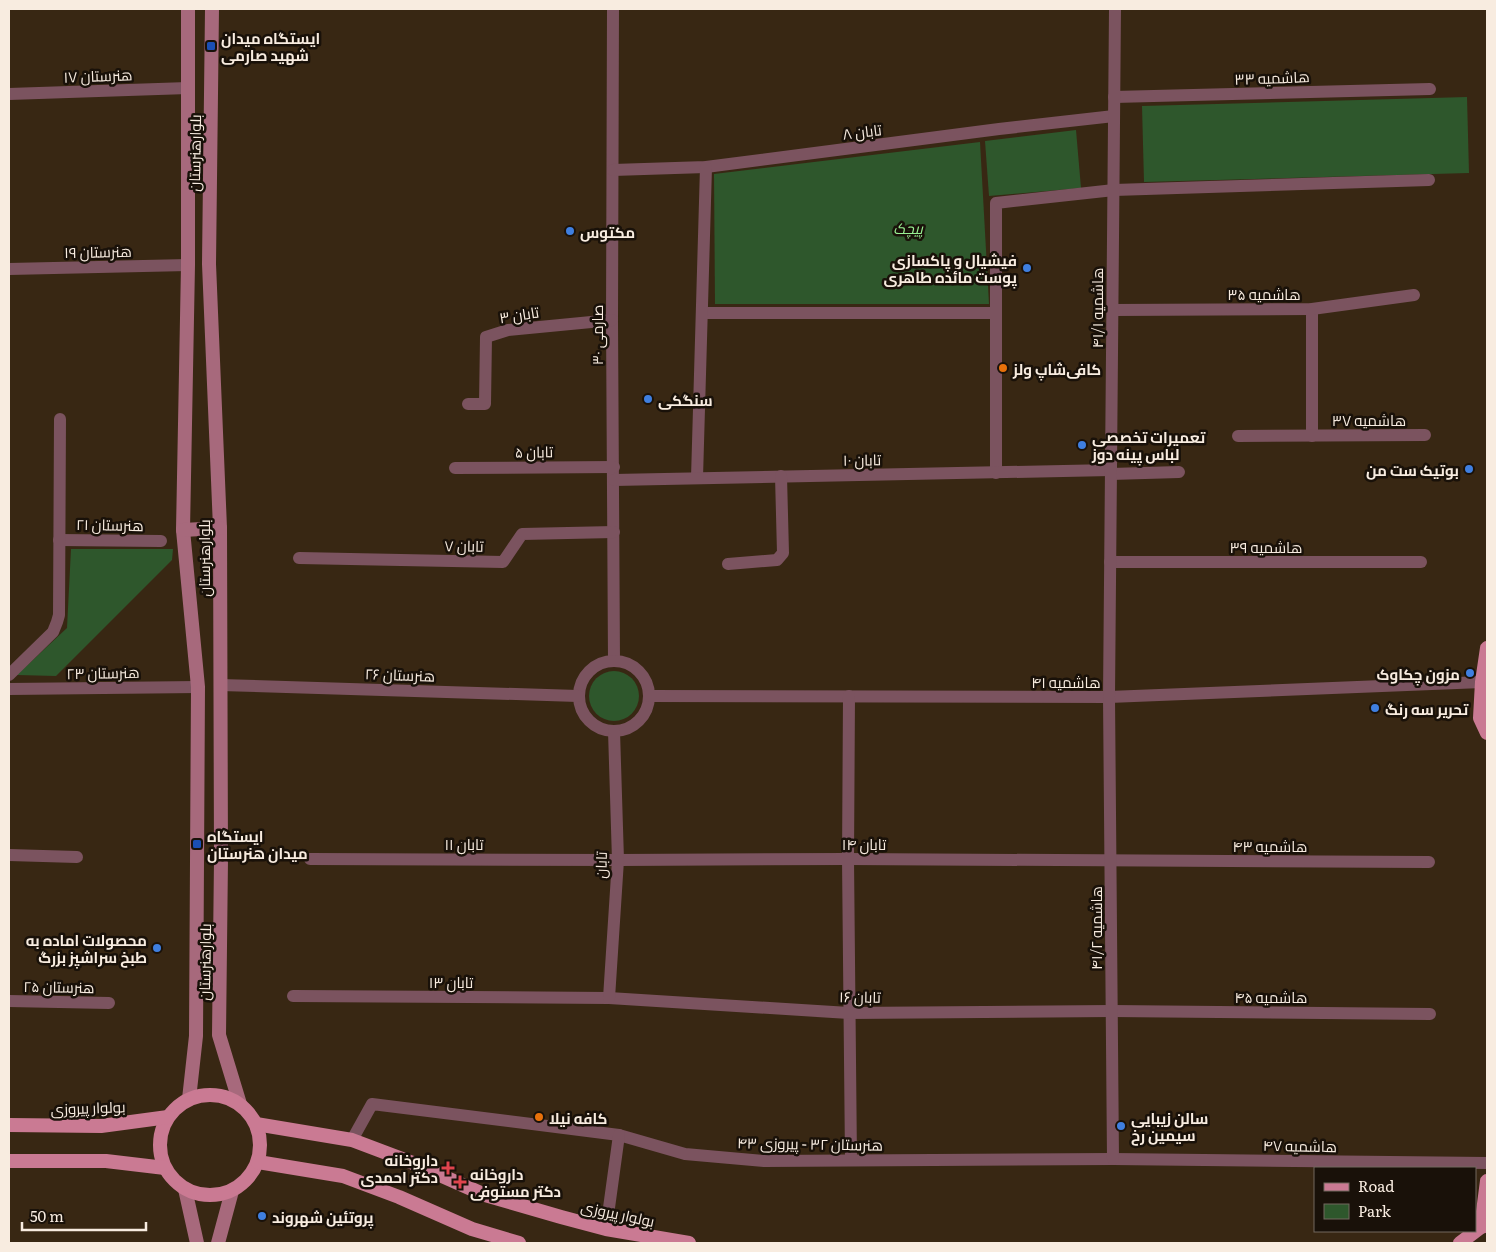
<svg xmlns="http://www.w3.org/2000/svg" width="1496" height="1252" font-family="Literata,Cairo,serif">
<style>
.green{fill:#2e572c}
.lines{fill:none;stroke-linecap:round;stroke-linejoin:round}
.minor{stroke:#7b535f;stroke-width:12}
.secondary{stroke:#a7697c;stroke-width:14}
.primary{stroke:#ca7a93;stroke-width:14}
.transit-dot{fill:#1a4fb4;stroke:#191109;stroke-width:2}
.shop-dot{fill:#3f7fe0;stroke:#191109;stroke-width:2}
.food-dot{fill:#e8710a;stroke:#191109;stroke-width:2}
.health-dot{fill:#e0444e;stroke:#191109;stroke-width:2}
.labels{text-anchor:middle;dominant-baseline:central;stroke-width:5;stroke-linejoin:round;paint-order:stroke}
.poi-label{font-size:15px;font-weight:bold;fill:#f8ece0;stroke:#191109;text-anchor:start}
.street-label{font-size:15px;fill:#f8ece0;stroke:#191109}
.park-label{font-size:15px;font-style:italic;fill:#9af294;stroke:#191109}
</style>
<rect width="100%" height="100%" fill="#382713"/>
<!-- green -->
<g class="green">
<polygon points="1467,97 1469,173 1144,182 1142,106"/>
<polygon points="1076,130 1081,188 989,196 985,141"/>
<polygon points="980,142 989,304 715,304 714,174"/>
<polygon points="71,549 173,549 172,560 56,676 17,675 67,628"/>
<circle cx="614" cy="696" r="25"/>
</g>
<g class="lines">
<!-- minor -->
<g class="minor">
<polyline points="613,9 612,320 614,661"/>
<polyline points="9,94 188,88"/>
<polyline points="1114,97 1430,89"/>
<polyline points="613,170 706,167 999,129 1114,116"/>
<polyline points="9,269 188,265"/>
<polyline points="1312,309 1312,436"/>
<polyline points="1112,310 1312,309 1414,295"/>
<polyline points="702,313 996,313"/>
<polyline points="468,404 485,404 486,337 508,330 612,320"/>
<polyline points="1238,436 1425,435"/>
<polyline points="455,468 614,467"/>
<polyline points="996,473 996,203 1114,190 1429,180"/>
<polyline points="1111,474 1179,472"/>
<polyline points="697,478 706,167"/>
<polyline points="614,480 1111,470"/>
<polyline points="59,540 161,541"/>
<polyline points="299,558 503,562 522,534 614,532"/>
<polyline points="1110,562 1421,562"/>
<polyline points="728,564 777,560 783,553 781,476"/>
<circle cx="614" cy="696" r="35"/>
<polyline points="9,675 53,632 57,622 59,615 60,419"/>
<polyline points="220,685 578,696"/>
<polyline points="9,689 198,687"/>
<polyline points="649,696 1109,697 1482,682"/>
<polyline points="849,696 848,859 851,1160"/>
<polyline points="9,855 77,857"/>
<polyline points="310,859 618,860 848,859 1429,862"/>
<polyline points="293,996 609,998 849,1013 1112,1011 1430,1014"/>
<polyline points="609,998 618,860 614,731"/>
<polyline points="9,1001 109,1003"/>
<polyline points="352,1140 372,1104 619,1135 685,1154 764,1161 1113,1159 1487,1163"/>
<polyline points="1113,1159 1109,697 1115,9"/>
<polyline points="608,1215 619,1135"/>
</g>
<!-- secondary -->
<g class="secondary">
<polyline points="188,9 188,265 183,530 198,687 196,1036 189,1099"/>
<polyline points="212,9 209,264 220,528 221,859 219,1035 240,1104"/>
<polyline points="183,530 220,528"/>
<polyline points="185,1189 197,1243"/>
<polyline points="218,1243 232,1191"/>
</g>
<!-- primary -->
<g class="primary">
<polyline points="1487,648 1482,682 1480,718 1487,733"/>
<circle cx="210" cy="1145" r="50"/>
<polyline points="256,1124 352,1140 413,1163 485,1195 561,1217 606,1229 689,1243"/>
<polyline points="9,1125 101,1126 168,1117"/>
<polyline points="9,1161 106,1161 165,1168"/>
<polyline points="258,1162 343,1176 399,1197 472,1229 519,1243"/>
<polyline points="1481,1227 1487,1181"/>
<polyline points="1460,1243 1481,1227 1487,1225"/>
</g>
</g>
<!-- markers -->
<g class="transit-dot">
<rect x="206" y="41" width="10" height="10" rx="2.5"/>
<rect x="192" y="839" width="10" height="10" rx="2.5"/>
</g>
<g class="shop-dot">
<circle cx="570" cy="231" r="5"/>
<circle cx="1027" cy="268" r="5"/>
<circle cx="648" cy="399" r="5"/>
<circle cx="1082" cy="445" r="5"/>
<circle cx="1469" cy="469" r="5"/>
<circle cx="1470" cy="673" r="5"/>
<circle cx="1375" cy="708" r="5"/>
<circle cx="157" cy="948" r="5"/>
<circle cx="1121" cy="1126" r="5"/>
<circle cx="262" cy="1216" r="5"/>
</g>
<g class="food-dot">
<circle cx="1003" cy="368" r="5"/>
<circle cx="539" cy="1117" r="5"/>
</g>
<g class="health-dot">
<path d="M445.5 1160.5h5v5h5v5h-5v5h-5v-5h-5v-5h5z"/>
<path d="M457.5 1174.5h5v5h5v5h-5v5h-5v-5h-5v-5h5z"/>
</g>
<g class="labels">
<!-- poi labels -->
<g class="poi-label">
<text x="221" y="37">ایستگاه میدان<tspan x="221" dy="17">شهید صارمی</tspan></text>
<text x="580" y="231">مکتوس</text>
<text x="1017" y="259" text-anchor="end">فیشیال و پاکسازی<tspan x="1017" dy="17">پوست مائده طاهری</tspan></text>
<text x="1013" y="368">کافی‌شاپ ولز</text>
<text x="658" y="399">سنگکی</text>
<text x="1092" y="436">تعمیرات تخصصی<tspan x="1092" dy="17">لباس پینه دوز</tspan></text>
<text x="1459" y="469" text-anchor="end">بوتیک ست من</text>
<text x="1460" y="673" text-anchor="end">مزون چکاوک</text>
<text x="1385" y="708">تحریر سه رنگ</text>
<text x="207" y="835">ایستگاه<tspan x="207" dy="17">میدان هنرستان</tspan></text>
<text x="147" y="939" text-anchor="end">محصولات اماده به<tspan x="147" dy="17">طبخ سراشپز بزرگ</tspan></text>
<text x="549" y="1117">کافه نیلا</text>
<text x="1131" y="1117">سالن زیبایی<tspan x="1131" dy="17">سیمین رخ</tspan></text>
<text x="438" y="1159" text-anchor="end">داروخانه<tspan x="438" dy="17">دکتر احمدی</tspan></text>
<text x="470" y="1173">داروخانه<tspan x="470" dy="17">دکتر مستوفی</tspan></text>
<text x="272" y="1216">پروتئین شهروند</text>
</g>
<!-- street labels -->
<g class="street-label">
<text transform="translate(98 75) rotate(-2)">هنرستان ۱۷</text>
<text transform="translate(1272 77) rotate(-2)">هاشمیه ۳۳</text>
<text transform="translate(862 131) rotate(-7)">تابان ۸</text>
<text transform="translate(194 153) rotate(-89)">بلوارهنرستان</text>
<text transform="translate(98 251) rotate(-1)">هنرستان ۱۹</text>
<text x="1264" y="293">هاشمیه ۳۵</text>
<text transform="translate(1096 308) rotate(-90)">هاشمیه ۴۱/۱</text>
<text transform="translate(519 314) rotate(-9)">تابان ۳</text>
<text transform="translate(596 335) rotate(-90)">صارمی ۳۰</text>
<text x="1369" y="419">هاشمیه ۳۷</text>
<text transform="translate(534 451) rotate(-1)">تابان ۵</text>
<text transform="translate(862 459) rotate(-1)">تابان ۱۰</text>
<text transform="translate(110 524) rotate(1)">هنرستان ۲۱</text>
<text transform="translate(464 545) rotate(1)">تابان ۷</text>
<text x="1266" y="546">هاشمیه ۳۹</text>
<text transform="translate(203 558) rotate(-90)">بلوارهنرستان</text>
<text transform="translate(103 672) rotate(-1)">هنرستان ۲۳</text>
<text transform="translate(400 674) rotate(2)">هنرستان ۲۶</text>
<text x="1066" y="681">هاشمیه ۴۱</text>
<text x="464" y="843">تابان ۱۱</text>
<text x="864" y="843">تابان ۱۴</text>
<text x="1270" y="845">هاشمیه ۴۳</text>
<text transform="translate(600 865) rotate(-88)">تابان</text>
<text transform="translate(1095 928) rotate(-90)">هاشمیه ۴۱/۲</text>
<text transform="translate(204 962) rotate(-89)">بلوارهنرستان</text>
<text x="451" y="981">تابان ۱۳</text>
<text transform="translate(59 986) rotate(1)">هنرستان ۲۵</text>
<text transform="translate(860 996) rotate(1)">تابان ۱۶</text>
<text x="1271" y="996">هاشمیه ۴۵</text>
<text transform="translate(88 1107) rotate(-2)">بولوار پیروزی</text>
<text transform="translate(810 1143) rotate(1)">هنرستان ۳۲ - پیروزی ۴۳</text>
<text transform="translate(1300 1145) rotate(1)">هاشمیه ۴۷</text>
<text transform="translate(618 1213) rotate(12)">بولوار پیروزی</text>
</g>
<!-- park labels -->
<g class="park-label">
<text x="908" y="227">پیچک</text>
</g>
</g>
<!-- border -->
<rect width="1496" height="1252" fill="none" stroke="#f8ece0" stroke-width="20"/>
<!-- legend -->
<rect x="1314" y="1167" width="162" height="65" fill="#191109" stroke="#72695f"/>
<rect x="1324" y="1183" width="25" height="8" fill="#ca7a93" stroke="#72695f"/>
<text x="1358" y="1192" font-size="15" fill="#f8ece0">Road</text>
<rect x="1324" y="1204" width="25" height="15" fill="#2e572c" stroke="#72695f"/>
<text x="1358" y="1217" font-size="15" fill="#f8ece0">Park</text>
<!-- scale -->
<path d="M22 1222v8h124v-8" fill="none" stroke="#f8ece0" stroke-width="2.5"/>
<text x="30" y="1222" font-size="15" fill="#f8ece0" stroke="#191109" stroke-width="4" paint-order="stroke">50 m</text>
</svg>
